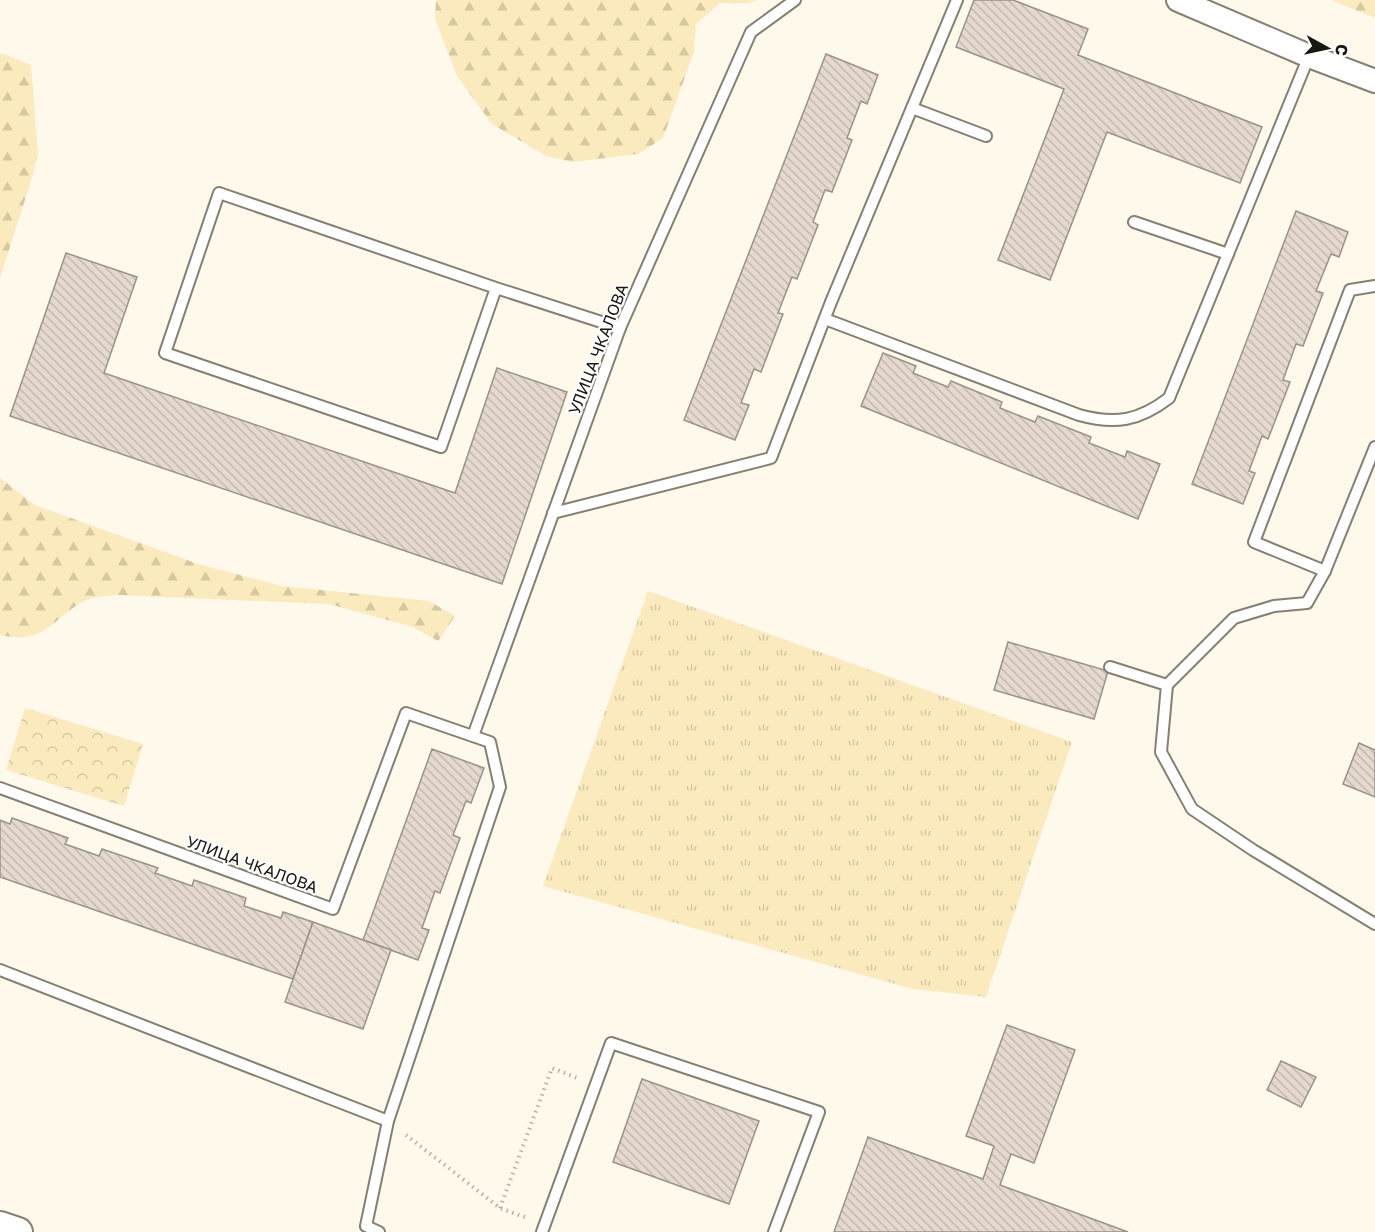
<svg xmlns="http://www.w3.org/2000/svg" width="1375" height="1232" font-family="'Golos Text',sans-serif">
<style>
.grass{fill:url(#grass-tufts)}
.forest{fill:url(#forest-firs)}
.park{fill:url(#park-crowns)}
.building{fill:url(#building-back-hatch);stroke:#9c9287;stroke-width:1.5}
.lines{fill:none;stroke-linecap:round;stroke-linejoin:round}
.service-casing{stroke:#848073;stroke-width:14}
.minor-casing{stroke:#848073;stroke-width:26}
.tertiary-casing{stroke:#848073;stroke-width:32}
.path{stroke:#b5b1a6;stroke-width:4;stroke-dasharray:1.5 4.5;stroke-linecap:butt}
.service{stroke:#fff;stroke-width:10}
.minor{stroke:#fff;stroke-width:22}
.tertiary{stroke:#fff;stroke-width:28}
.labels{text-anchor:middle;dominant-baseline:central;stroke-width:4.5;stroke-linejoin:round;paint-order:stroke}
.street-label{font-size:16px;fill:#181712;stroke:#fff}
</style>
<defs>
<pattern id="grass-tufts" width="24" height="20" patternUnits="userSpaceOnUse" patternTransform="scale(1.5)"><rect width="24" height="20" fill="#faeabd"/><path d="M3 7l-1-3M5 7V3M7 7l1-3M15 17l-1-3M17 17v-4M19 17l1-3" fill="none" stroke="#d6c8a1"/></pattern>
<pattern id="forest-firs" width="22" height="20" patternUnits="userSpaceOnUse" patternTransform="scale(1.5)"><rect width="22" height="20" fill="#faeabd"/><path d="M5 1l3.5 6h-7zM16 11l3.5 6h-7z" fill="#d6c8a1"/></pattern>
<pattern id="park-crowns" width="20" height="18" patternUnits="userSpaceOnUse" patternTransform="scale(1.5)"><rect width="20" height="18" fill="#faeabd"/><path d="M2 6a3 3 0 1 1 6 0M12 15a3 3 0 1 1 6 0" fill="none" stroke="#d6c8a1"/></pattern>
<pattern id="building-back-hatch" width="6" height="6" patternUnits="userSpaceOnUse" patternTransform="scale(1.5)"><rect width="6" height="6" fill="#e5d9ce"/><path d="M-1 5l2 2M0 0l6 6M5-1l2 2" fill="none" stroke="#c4bab0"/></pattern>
</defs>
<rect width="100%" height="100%" fill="#fef9eb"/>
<!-- grass -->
<polygon class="grass" points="648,591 1072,742 986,997 913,989 543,886"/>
<!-- forest -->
<g class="forest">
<polygon points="436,0 756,0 750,3 720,3 696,24 694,52 663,138 638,154 573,162 546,156 492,124 457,76 435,19"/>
<polygon points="1331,0 1375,0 1375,18"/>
<polygon points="0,54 4,54 31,65 38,154 31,181 0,278"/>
<path d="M 0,478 L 35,505 L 198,564 L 282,586 L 429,601 L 455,616 L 438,641 L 413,627 L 329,604 L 118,595 C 108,596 95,596 86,600 C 53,617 45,646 0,635 Z"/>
</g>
<!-- park -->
<polygon class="park" points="25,708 143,744 124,806 6,770"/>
<!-- building -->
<g class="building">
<polygon points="974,0 1013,0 1088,29 1078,55 1262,127 1240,183 1107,132 1050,280 998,260 1064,89 956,47"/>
<polygon points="826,54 878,75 867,104 861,101 847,138 852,140 832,192 825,190 813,222 818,225 797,279 792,277 778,313 783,314 761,372 754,369 741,403 749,405 735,440 684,420"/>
<polygon points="1296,211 1348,232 1339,257 1331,254 1316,291 1323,293 1303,346 1296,344 1283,380 1290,382 1268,439 1262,436 1249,471 1255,473 1243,504 1192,484"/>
<polygon points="66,253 137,277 104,373 455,493 497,368 567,392 502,584 10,416"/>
<polygon points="883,353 916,366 913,373 948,387 951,381 1002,402 1000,408 1035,422 1038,416 1091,437 1089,443 1125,457 1127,451 1160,464 1138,519 861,406"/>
<polygon points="1008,642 1108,671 1094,719 994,690"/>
<polygon points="1359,743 1375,750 1375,797 1343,784"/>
<polygon points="432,749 484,768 471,803 466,801 453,835 460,838 440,893 435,891 422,928 429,930 418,960 363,940"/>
<polygon points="12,818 68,838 65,844 99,856 102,849 158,868 155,873 192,886 194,880 246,898 244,906 281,918 283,912 313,922 293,979 0,877 0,820 10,824"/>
<polygon points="313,922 391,950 363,1029 285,1002"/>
<polygon points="1007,1025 1075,1050 1034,1163 1011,1154 1000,1185 1128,1232 834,1232 868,1137 983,1179 994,1146 966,1136"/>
<polygon points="1281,1061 1316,1077 1301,1107 1267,1090"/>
<polygon points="642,1079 759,1121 729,1204 613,1162"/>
</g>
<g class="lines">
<!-- service casing -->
<g class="service-casing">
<g id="service">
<polyline points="912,108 986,136"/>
<polyline points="1134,222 1228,254"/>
<polyline points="1375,286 1350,290 1254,542 1325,571 1375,447"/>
<polyline points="496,288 441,447 165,353 219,193 496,288 620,328"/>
<path d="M 825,319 L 1079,415 C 1115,425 1139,421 1169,398 L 1309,56"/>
<polyline points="553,513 771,458 831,302 957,0"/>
<polyline points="1110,667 1167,685 1161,752 1192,809 1253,850 1375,924"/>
<polyline points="1167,685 1234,618 1274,606 1307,603 1325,571"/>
<polyline points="473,736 620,328 751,32 795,0"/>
<polyline points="0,788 333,909 406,713 490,742 500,787 388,1121 366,1226 379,1232"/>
<polyline points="0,970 388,1121"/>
<polyline points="542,1232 611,1043 819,1112 774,1232"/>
</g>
</g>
<!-- minor casing -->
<g class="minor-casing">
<polyline id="minor" points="1178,0 1309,56 1375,81"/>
</g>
<!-- tertiary casing -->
<g class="tertiary-casing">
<polyline id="tertiary" points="0,1226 18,1232"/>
</g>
<!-- path -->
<g class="path">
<polyline points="406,1135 500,1208 527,1218"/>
<polyline points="500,1208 552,1068 577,1078"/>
</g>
<!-- service -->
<use href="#service" class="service"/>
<!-- minor -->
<use href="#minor" class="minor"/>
<!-- tertiary -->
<use href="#tertiary" class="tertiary"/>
</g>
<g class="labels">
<!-- street labels -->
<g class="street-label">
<text transform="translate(598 349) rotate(-69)">УЛИЦА ЧКАЛОВА</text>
<text transform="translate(252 864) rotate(20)">УЛИЦА ЧКАЛОВА</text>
</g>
</g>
<!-- north arrow -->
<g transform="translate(1327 48) rotate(98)" stroke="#ffffff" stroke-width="4.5" paint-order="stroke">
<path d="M0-4.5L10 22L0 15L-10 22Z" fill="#181712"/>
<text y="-9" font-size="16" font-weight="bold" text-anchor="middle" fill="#181712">С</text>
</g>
</svg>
